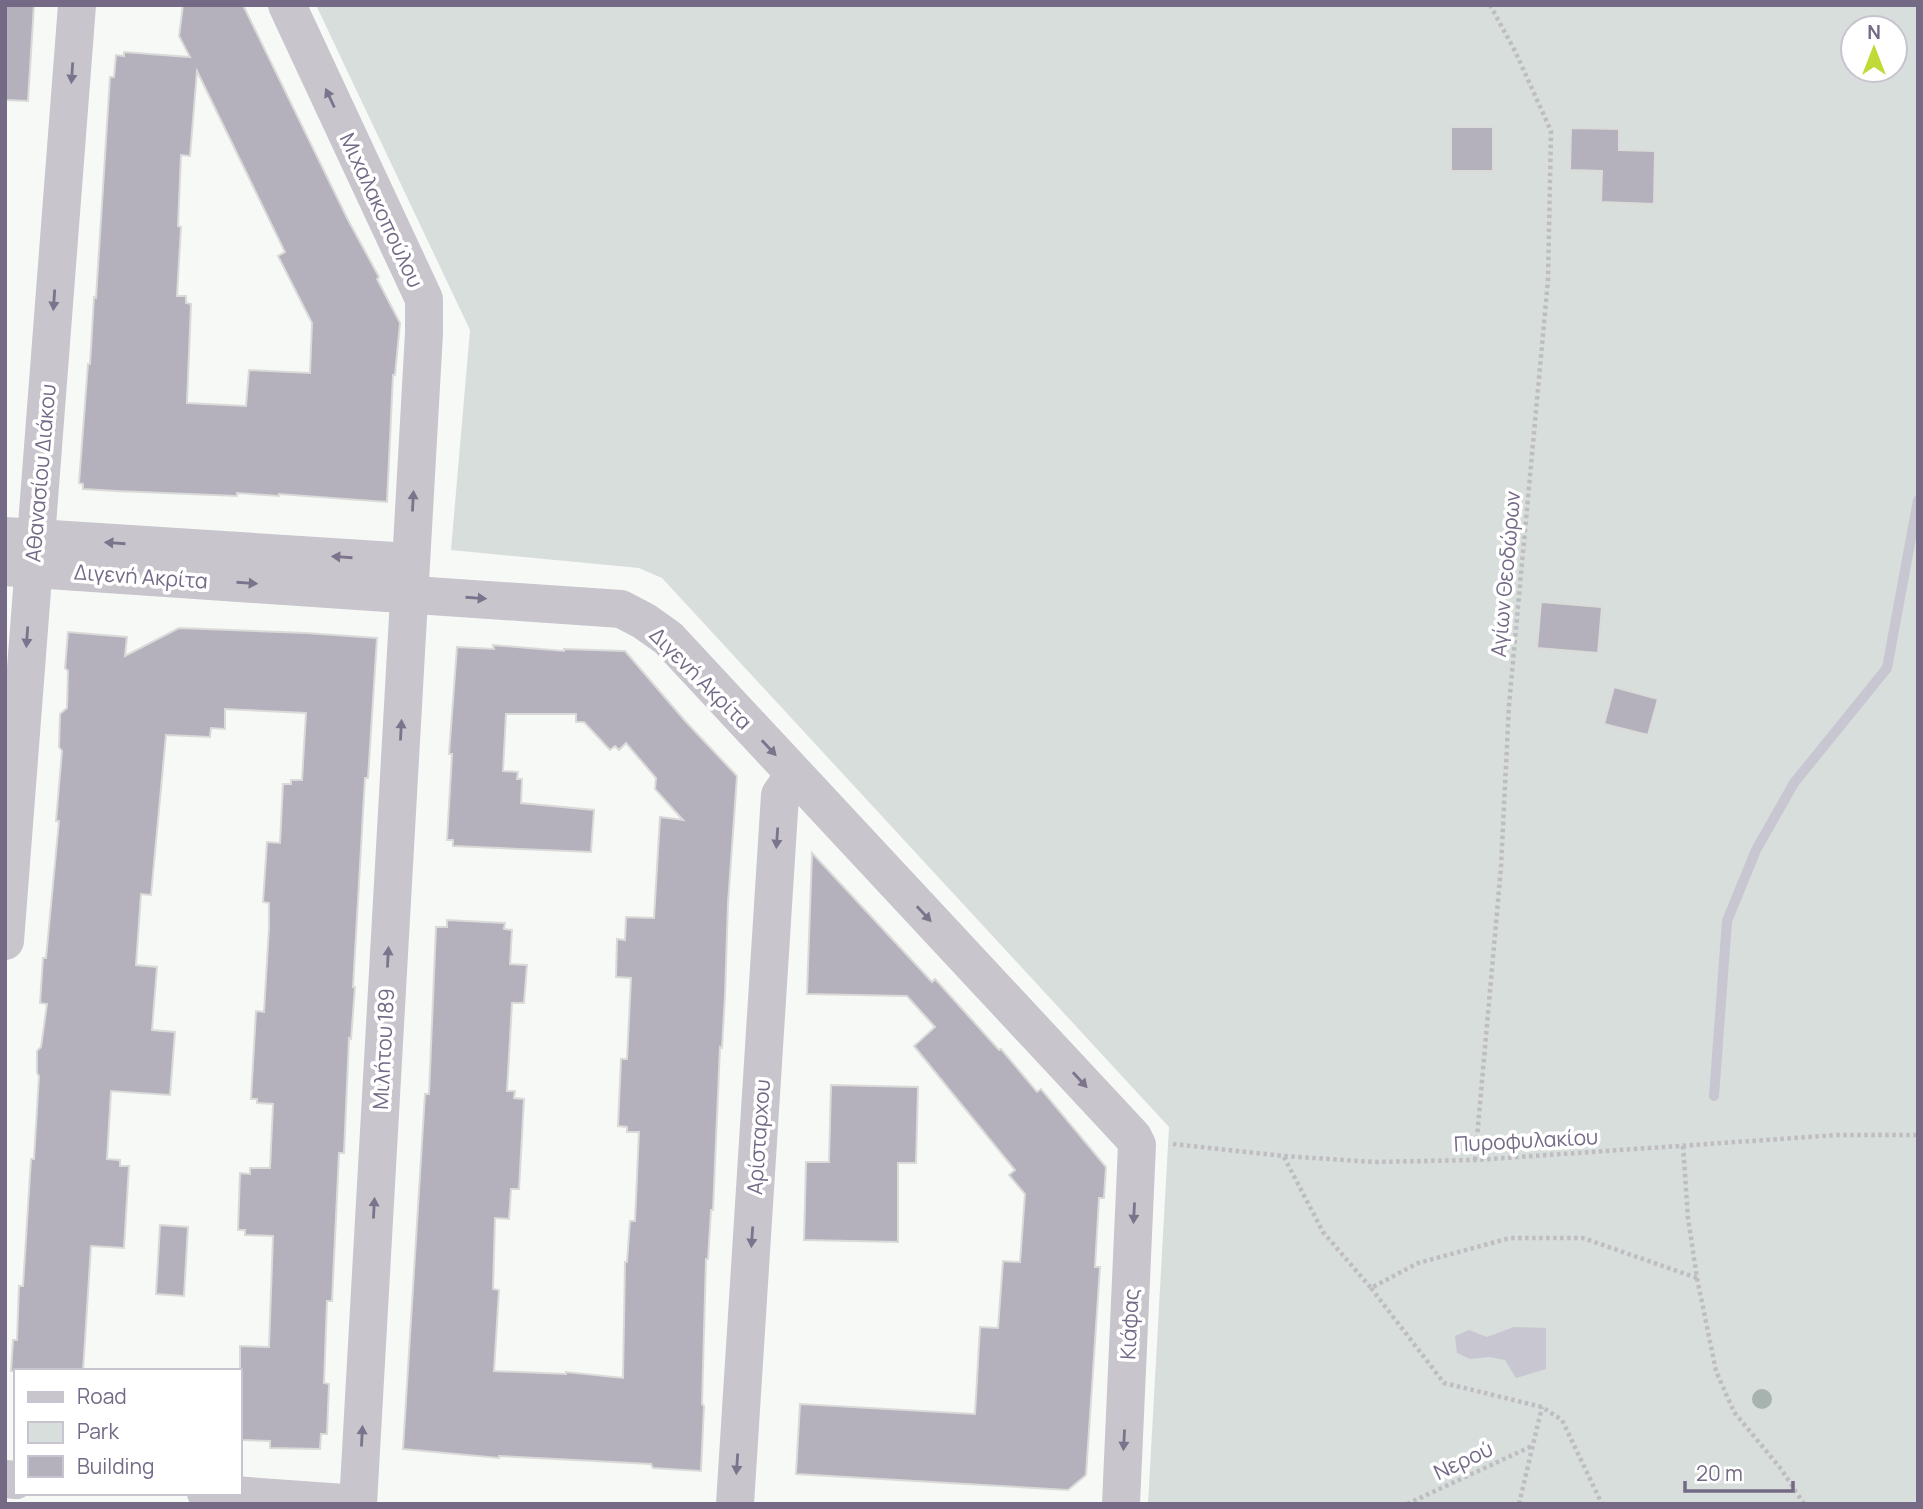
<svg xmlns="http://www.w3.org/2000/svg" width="1923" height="1509" font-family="Manrope,sans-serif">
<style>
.green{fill:#d7dedb;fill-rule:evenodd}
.water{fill:#c8c6d1}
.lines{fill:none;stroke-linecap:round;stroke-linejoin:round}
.stream{stroke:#c8c6d1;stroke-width:10}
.building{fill:#b4b0bc;stroke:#dadbd9;stroke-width:2;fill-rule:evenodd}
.path{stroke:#bfbdc2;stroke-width:4.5;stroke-dasharray:3.5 3.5;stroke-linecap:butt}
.minor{stroke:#c8c5cc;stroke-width:38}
.tree{fill:#a7b3ae}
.oneway{fill:#7c738d}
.labels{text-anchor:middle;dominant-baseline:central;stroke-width:7;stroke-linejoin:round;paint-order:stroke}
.street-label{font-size:21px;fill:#746a86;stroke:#fff}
</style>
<rect width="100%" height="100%" fill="#f7f9f7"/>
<!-- green -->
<path class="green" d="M 316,5 L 1918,5 L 1918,1504 L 1148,1504 L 1169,1127 L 662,578 L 639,568 L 451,550 L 470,330 ZM 1853,28 L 1895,28 L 1895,70 L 1853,70 Z"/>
<!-- water -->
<polygon class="water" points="1514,1327 1546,1328 1546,1369 1516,1378 1505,1360 1490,1357 1470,1359 1457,1353 1455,1336 1469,1330 1487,1337"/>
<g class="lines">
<!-- stream -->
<polyline class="stream" points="1714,1096 1727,921 1756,850 1794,783 1887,668 1918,500"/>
</g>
<!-- building -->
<g class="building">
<polygon points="5,5 34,5 28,101 5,100"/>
<path d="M 183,5 L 243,5 L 348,220 L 379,277 L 377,279 L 400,323 L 395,375 L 393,375 L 387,502 L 279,494 L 279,496 L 237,493 L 237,496 L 116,491 L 83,489 L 83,484 L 79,483 L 88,364 L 90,364 L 94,297 L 96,298 L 110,77 L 114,77 L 116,55 L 124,56 L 124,52 L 190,57 L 179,36 ZM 197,71 L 285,252 L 278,256 L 312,323 L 310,373 L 249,370 L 246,406 L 187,403 L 191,304 L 186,303 L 186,296 L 177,296 L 181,227 L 178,226 L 181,155 L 190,156 Z"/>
<rect x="1451" y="127" width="42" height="44"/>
<polygon points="1571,128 1619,129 1619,150 1655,151 1654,204 1601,202 1602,171 1570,170"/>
<polygon points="1541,602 1602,607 1598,653 1537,648"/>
<polygon points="179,628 306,633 377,638 368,778 365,778 353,987 355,987 351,1039 349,1038 344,1153 339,1153 332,1301 327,1301 324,1383 329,1384 327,1434 321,1434 320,1449 270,1448 270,1441 240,1440 240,1346 269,1347 273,1236 245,1235 245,1230 238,1230 240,1173 250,1174 250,1168 270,1168 273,1104 257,1103 257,1099 251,1099 256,1011 264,1012 269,927 269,903 263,902 267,842 280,843 283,784 291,784 291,780 302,780 306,713 225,709 225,729 211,728 210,737 166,735 151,895 141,894 136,965 157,967 152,1030 175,1032 170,1095 111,1091 107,1159 120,1160 120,1166 129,1166 124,1248 91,1246 83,1371 11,1371 13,1340 17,1340 19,1286 23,1286 31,1159 34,1159 39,1076 37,1073 37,1051 41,1047 47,1004 40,1003 43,958 46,958 59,821 56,821 62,751 59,747 60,714 67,708 68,671 65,668 68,632 127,637 125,656"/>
<polygon points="493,645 564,651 564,649 625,651 686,722 737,776 728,903 725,995 722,1048 720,1047 713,1210 711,1210 708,1259 706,1259 702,1404 704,1406 701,1471 653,1468 651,1464 499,1456 499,1458 403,1449 425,1094 429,1094 436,927 447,927 447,920 505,923 504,929 512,930 510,964 527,965 524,1003 512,1003 507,1091 515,1091 514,1098 524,1099 519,1189 511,1189 509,1219 495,1218 493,1289 499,1290 494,1371 566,1374 566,1372 623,1378 625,1262 627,1262 630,1221 635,1221 639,1132 627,1132 627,1127 618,1126 621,1059 627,1059 631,978 616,977 617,939 625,940 626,917 654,918 660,817 683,820 655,789 656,778 626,743 619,750 615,746 610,750 584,722 576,722 576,714 506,714 503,771 518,772 517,779 522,779 521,803 594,810 591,852 453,846 453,840 447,840 452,754 449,754 457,647 494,649"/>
<polygon points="1614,687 1658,699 1648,735 1604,724"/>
<polygon points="812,853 932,982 935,979 999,1050 1001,1049 1037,1092 1041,1089 1106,1167 1104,1198 1099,1198 1095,1267 1100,1267 1086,1475 1068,1490 796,1474 800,1404 975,1414 980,1327 998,1328 1003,1261 1020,1262 1025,1194 1009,1175 1015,1170 914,1046 935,1027 907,996 807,994"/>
<polygon points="831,1085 918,1087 916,1163 898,1163 898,1242 804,1240 806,1162 829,1162"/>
<polygon points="160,1225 188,1227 184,1296 156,1294"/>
</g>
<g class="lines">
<!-- path -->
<g class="path">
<polyline points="1173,1144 1284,1156 1374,1162 1475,1160 1838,1135 1918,1135"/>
<polyline points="1683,1146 1688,1218 1697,1278 1716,1371 1734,1412 1781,1469 1804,1504"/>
<polyline points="1284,1157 1323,1232 1371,1288 1418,1263 1510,1238 1583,1238 1697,1278"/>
<polyline points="1475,1160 1501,867 1509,705 1548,280 1551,131 1515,51 1490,5"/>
<polyline points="1371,1288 1444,1383 1542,1407 1562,1420 1602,1504"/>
<polyline points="1407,1504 1532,1446"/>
<polyline points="1519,1504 1542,1407"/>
</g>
<!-- minor -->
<g class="minor">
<polyline points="287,5 424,299 424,333 358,1504"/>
<polyline points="5,536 410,562"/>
<polyline points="5,567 621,609 644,621 668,638 1133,1137 1137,1145 1121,1504"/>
<polyline points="5,941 77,5"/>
<polyline points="5,1479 16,1480"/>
<polyline points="206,1493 358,1504"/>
<polyline points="735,1504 780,795 794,775"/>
</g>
</g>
<!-- trees -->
<circle class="tree" cx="1762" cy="1399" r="10"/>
<!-- one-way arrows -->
<defs><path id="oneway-solid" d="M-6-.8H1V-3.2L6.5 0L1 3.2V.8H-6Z" transform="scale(1.75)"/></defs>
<g class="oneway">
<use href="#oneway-solid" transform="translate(72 73) rotate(94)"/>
<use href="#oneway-solid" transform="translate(330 98) rotate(-115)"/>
<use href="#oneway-solid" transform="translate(54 300) rotate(94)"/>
<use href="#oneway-solid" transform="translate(413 501) rotate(-87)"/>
<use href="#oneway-solid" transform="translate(115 543) rotate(-176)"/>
<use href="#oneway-solid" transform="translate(342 557) rotate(-176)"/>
<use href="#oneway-solid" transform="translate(247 583) rotate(4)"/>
<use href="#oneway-solid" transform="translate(476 598) rotate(4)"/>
<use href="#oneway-solid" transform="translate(27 637) rotate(94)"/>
<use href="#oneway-solid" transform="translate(401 730) rotate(-87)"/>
<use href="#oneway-solid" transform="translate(769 748) rotate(47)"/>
<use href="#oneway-solid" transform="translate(777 838) rotate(94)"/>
<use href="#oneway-solid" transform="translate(924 914) rotate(47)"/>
<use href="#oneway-solid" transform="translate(388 957) rotate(-87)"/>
<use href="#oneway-solid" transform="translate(1080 1080) rotate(47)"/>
<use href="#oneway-solid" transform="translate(374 1208) rotate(-87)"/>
<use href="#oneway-solid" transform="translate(1134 1213) rotate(93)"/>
<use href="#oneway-solid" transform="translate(752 1237) rotate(94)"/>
<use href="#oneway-solid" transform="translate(362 1436) rotate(-87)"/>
<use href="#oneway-solid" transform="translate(1124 1440) rotate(93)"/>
<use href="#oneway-solid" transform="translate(737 1464) rotate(94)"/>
</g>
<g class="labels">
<!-- street labels -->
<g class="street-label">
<text transform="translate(382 210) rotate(65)">Μιχαλακοπούλου</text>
<text transform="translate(40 473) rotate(-85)">Αθανασίου Διάκου</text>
<text transform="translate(1505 574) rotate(-85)">Αγίων Θεοδώρων</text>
<text transform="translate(141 576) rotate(4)">Διγενή Ακρίτα</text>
<text transform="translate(701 678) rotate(45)">Διγενή Ακρίτα</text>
<text transform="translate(383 1049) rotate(-87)">Μιλήτου 189</text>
<text transform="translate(758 1137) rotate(-86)">Αρίσταρχου</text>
<text transform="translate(1526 1140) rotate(-3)">Πυροφυλακίου</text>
<text transform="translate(1129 1324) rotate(-87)">Κιάφας</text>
<text transform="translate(1463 1460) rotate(-25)">Νερού</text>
</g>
</g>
<!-- border -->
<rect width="1923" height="1509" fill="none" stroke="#746a86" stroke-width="14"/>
<!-- legend -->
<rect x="14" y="1369" width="228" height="126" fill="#ffffff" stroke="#c7c3cf" stroke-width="2"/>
<rect x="28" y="1392" width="35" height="10" fill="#c8c5cc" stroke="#c7c3cf" stroke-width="2"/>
<text x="77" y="1404" font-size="21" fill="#746a86">Road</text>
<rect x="28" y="1422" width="35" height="21" fill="#d7dedb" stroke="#c7c3cf" stroke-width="2"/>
<text x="77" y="1439" font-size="21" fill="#746a86">Park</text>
<rect x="28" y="1456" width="35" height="21" fill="#b4b0bc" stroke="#c7c3cf" stroke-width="2"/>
<text x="77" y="1474" font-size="21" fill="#746a86">Building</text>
<!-- north arrow -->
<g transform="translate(1874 49)"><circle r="33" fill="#ffffff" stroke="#c7c3cf" stroke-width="2"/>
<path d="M0-5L12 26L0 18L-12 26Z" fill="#c1da37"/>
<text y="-10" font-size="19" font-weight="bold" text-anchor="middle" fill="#746a86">N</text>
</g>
<!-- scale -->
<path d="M1685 1481v10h108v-10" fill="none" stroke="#746a86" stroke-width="3.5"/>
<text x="1696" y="1481" font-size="21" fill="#746a86" stroke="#ffffff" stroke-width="5" paint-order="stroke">20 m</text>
</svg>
